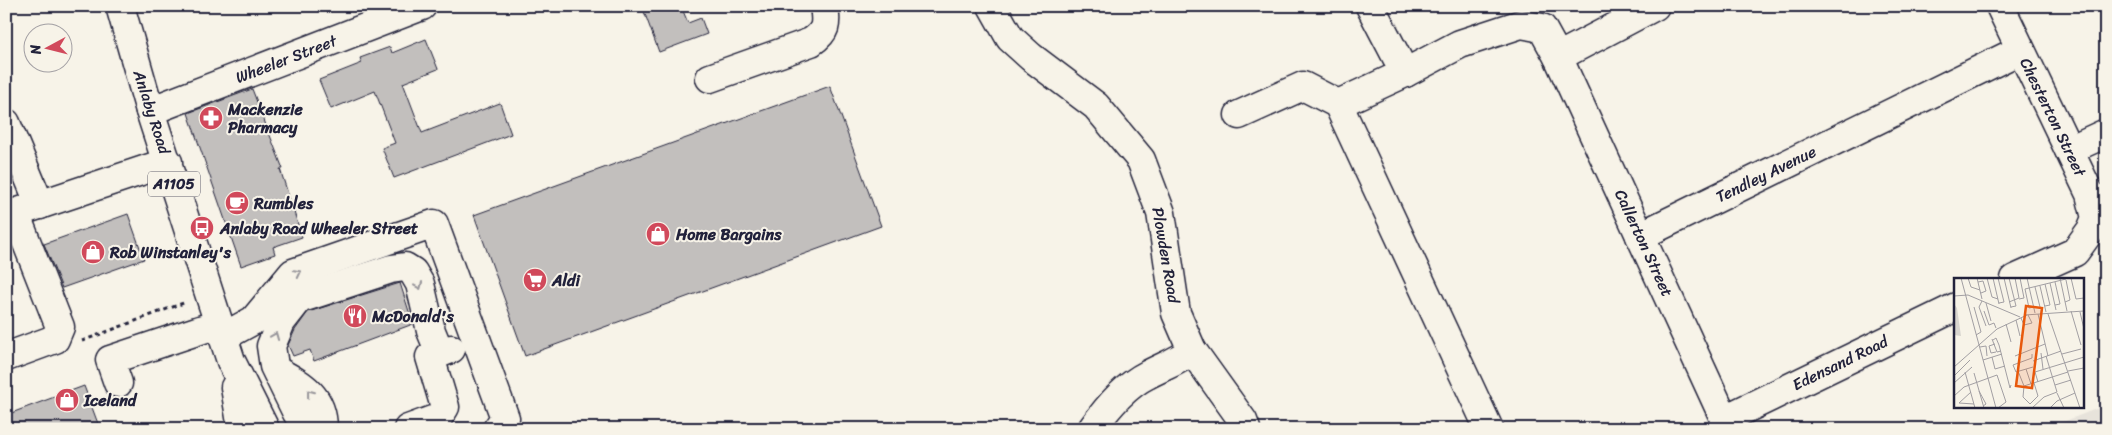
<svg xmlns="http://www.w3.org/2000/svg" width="2112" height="435" font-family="Sriracha,sans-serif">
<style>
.built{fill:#e7e3db}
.building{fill:#c2bfbd;stroke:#22223b}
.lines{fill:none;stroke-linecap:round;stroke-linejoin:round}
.minor-casing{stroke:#22223b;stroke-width:31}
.major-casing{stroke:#22223b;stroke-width:31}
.path{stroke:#22223b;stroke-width:3;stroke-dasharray:4 4;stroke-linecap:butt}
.minor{stroke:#f7f3e8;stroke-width:28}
.major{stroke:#f7f3e8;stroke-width:28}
.oneway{stroke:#97959a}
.labels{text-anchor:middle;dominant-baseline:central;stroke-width:4;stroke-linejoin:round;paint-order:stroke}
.shield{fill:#f7f3e8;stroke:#62616f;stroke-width:1}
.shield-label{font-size:15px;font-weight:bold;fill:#22223b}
.street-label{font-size:16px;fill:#22223b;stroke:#f7f3e8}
.poi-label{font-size:16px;font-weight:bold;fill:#22223b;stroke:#f7f3e8;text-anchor:start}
.inset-road{fill:none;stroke:#a29fa3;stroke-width:1}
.view{fill:#e8590c;fill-opacity:0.15;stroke:#e8590c;stroke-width:2.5}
.inset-edge{fill:none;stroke:#22223b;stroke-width:2.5}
</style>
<rect width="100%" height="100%" fill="#f7f3e8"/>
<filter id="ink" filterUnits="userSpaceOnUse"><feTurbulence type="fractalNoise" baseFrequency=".02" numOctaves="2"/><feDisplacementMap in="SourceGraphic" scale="10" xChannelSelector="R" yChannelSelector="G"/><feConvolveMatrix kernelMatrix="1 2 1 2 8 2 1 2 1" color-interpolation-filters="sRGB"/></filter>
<g filter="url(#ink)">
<!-- built -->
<polygon class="built" points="2106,405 2106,429 2047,429 2063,422"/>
<!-- building -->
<g class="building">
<polygon points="642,6 681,6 688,23 701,18 707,34 659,52"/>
<polygon points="426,39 438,69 403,83 422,133 500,103 511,134 394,178 382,148 395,143 375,91 331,109 319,80 362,63 360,58 390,47 392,53"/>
<polygon points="830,86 881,226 525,356 474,215"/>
<polygon points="252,89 283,169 280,169 302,237 273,247 275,254 241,266 188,113"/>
<polygon points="128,214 144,259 62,288 44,244"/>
<polygon points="400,283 413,324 314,361 310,350 293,356 288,345 295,330 308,312"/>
<polygon points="84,386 100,429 6,429 6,415"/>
</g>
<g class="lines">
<!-- minor casing -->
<g class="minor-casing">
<g id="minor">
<polyline points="992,6 1010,38 1031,57 1096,106 1141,160 1161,213 1176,313 1192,350 1243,421 1246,429"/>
<polyline points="1370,6 1405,73"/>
<polyline points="2000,6 2090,194 2096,218 2091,230 2075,252 2015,279"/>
<polyline points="1558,57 1729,429"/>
<path d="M 710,78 L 811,42 C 826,32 827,25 824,6"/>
<polyline points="1338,104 1405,73 1460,44 1521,24 1542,28 1558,57 1655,6"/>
<polyline points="150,111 422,6"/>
<polyline points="1239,115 1303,86 1338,104 1489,429"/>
<polyline points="6,123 40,205"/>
<polyline points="2069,150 2106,133"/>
<polyline points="6,216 168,162"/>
<polyline points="1640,236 2020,50"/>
<polyline points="223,337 254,320 293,273 434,224 505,418 497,429"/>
<polyline points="6,357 55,339 60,327 15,213"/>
<path d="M 277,371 C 303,385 323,396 323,429"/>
<polyline points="118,383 110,360 218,324"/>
<polyline points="1725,419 1956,307"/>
<polyline points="306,429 297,413 274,366 271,346 281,322 299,299 391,269 405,267 413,272 420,284 431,331 440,353"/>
<polyline points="408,429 438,418 445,407 430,357 451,349"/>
<path d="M 1092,429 C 1106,409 1125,386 1147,375 C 1163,366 1178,362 1192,350"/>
</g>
</g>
<!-- major casing -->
<g class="major-casing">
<g id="major">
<polyline points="120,6 150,111 231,361 265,429"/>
<polyline points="235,387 242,429"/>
</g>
</g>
<!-- path -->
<polyline class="path" points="82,341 186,302"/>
<!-- minor -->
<use href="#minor" class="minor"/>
<!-- major -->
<use href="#major" class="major"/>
</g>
<!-- one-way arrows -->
<defs><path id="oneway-chevron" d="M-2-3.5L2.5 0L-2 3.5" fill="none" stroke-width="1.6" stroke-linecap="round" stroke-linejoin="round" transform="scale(1.25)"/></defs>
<g class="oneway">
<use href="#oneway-chevron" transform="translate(298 273) rotate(-27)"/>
<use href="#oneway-chevron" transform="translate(419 286) rotate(67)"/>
<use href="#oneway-chevron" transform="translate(275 336) rotate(-68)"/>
<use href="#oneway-chevron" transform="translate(310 393) rotate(-128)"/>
</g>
</g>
<!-- icons -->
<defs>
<g id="pharmacy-disc" transform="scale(1.25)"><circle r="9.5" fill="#d1495b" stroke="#f7f3e8"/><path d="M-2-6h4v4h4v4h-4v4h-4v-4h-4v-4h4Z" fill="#fff"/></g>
<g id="cafe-disc" transform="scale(1.25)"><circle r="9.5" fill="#d1495b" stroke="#f7f3e8"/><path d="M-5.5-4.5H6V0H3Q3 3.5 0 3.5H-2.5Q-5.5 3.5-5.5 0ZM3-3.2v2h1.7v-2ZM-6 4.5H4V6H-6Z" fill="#fff"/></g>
<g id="bus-disc" transform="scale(1.25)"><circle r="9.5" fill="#d1495b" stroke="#f7f3e8"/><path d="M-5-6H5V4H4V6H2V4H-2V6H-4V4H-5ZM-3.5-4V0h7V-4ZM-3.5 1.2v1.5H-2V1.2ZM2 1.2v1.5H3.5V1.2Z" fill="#fff"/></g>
<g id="shop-disc" transform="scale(1.25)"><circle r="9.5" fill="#d1495b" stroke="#f7f3e8"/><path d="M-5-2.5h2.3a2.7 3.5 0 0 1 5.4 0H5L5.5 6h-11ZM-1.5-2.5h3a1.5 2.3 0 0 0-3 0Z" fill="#fff"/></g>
<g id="supermarket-disc" transform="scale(1.25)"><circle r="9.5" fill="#d1495b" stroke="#f7f3e8"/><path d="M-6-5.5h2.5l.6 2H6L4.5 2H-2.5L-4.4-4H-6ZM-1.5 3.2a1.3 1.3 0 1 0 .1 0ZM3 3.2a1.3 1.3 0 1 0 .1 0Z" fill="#fff"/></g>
<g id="restaurant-disc" transform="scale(1.25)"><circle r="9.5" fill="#d1495b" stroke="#f7f3e8"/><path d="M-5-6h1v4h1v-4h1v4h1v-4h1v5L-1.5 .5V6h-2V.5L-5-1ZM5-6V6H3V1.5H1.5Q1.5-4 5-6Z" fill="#fff"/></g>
</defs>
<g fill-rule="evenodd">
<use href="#pharmacy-disc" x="211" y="118"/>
<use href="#cafe-disc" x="237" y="203"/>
<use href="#bus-disc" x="202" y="228"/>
<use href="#shop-disc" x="658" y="234"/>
<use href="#shop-disc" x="93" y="252"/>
<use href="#supermarket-disc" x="535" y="280"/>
<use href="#restaurant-disc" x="355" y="316"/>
<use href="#shop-disc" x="67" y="400"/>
</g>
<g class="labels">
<!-- shield labels -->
<rect class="shield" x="148" y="171.5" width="52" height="25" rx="4"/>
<g class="shield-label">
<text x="174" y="184">A1105</text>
</g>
<!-- street labels -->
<g class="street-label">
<text transform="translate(286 59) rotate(-21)">Wheeler Street</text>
<text transform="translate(152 112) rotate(72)">Anlaby Road</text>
<text transform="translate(2053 117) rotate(64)">Chesterton Street</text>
<text transform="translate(1766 174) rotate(-26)">Tendley Avenue</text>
<text transform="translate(1644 243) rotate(65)">Callerton Street</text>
<text transform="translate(1166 255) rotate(80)">Plowden Road</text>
<text transform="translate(1840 363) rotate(-26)">Edensand Road</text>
</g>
<!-- poi labels -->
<g class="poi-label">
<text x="228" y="109">Mackenzie<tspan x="228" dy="18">Pharmacy</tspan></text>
<text x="254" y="203">Rumbles</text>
<text x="220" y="228">Anlaby Road Wheeler Street</text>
<text x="676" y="234">Home Bargains</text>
<text x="110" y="252">Rob Winstanley's</text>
<text x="552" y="280">Aldi</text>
<text x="372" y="316">McDonald's</text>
<text x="84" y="400">Iceland</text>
</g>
</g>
<!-- overview -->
<g transform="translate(1954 278)">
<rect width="130" height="130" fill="#f7f3e8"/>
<path d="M 0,26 L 3,30 L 7,58 L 0,57 Z" fill="#d8d5cf"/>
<path class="inset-road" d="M 7,0 L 42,130M 14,0 L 17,9 L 26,12M 23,0 L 28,21M 33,0 L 38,19 L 44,21M 39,0 L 45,26M 44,0 L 50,24 L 45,25M 50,0 L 57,30M 55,0 L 62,28 L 57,29M 73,0 L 81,35M 106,0 L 113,33M 117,0 L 122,21 L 130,20M 24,4 L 29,3 L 32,13 L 27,15M 101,4 L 106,26 L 101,27M 96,5 L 102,32M 86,8 L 92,34M 81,9 L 86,29M 0,18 L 14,17 L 66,39M 65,21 L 70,20 L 66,0M 28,23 L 25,29 L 32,48M 55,24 L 65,20 L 61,0M 111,24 L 116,22 L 112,2M 32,25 L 37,43M 91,28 L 96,27 L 91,6M 20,29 L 27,54 L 22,57M 80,29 L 75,30 L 71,11 L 112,1M 30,33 L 35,47 L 40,45 L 42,50M 117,33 L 127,67M 126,34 L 130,51M 84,36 L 94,78M 94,36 L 126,130M 71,37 L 130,33M 67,40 L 70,47 L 78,45 L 74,37M 62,42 L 66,58M 52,46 L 57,64M 38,61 L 43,74 L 47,73M 39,62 L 42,60 L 45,67 L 56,110 L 57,107M 41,66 L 35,68 L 37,75 L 42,74M 26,69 L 32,68 L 33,78M 87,75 L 89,91M 78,76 L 78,80 L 59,87 L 62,94 L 79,89M 108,76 L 127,71M 61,78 L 91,66M 38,79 L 41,91 L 51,88M 29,82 L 48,76M 79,83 L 107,73M 0,89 L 43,51 L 73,37M 72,91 L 77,106M 64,93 L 70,108M 114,93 L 130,90M 11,94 L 21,130M 20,95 L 30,130M 0,98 L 16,82M 84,104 L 81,94 L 130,79M 0,105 L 18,89M 101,107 L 117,102M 70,108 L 69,119 L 76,126 L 84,118 L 80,105M 70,108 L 114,94M 25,113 L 32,126 L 29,128M 17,114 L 5,125 L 20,126M 103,115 L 110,130M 0,118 L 10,109 L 43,97 L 52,124 L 44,130M 78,130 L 90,119 L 103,114 L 92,78M 96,130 L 103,123 L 121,115"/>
<path class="view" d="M 72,28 L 88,30 L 78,110 L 62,108 Z"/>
<rect width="130" height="130" class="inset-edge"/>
</g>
<!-- margin -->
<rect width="2112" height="435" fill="none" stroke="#f7f3e8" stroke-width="25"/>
<rect x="12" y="12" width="2087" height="410" fill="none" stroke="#22223b" stroke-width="2" filter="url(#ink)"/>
<!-- north arrow -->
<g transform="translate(48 48) rotate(263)"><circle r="24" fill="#f7f3e8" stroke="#a29fa3"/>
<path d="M0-4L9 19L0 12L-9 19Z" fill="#d1495b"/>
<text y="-8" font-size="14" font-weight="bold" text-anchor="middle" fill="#22223b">N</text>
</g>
</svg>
